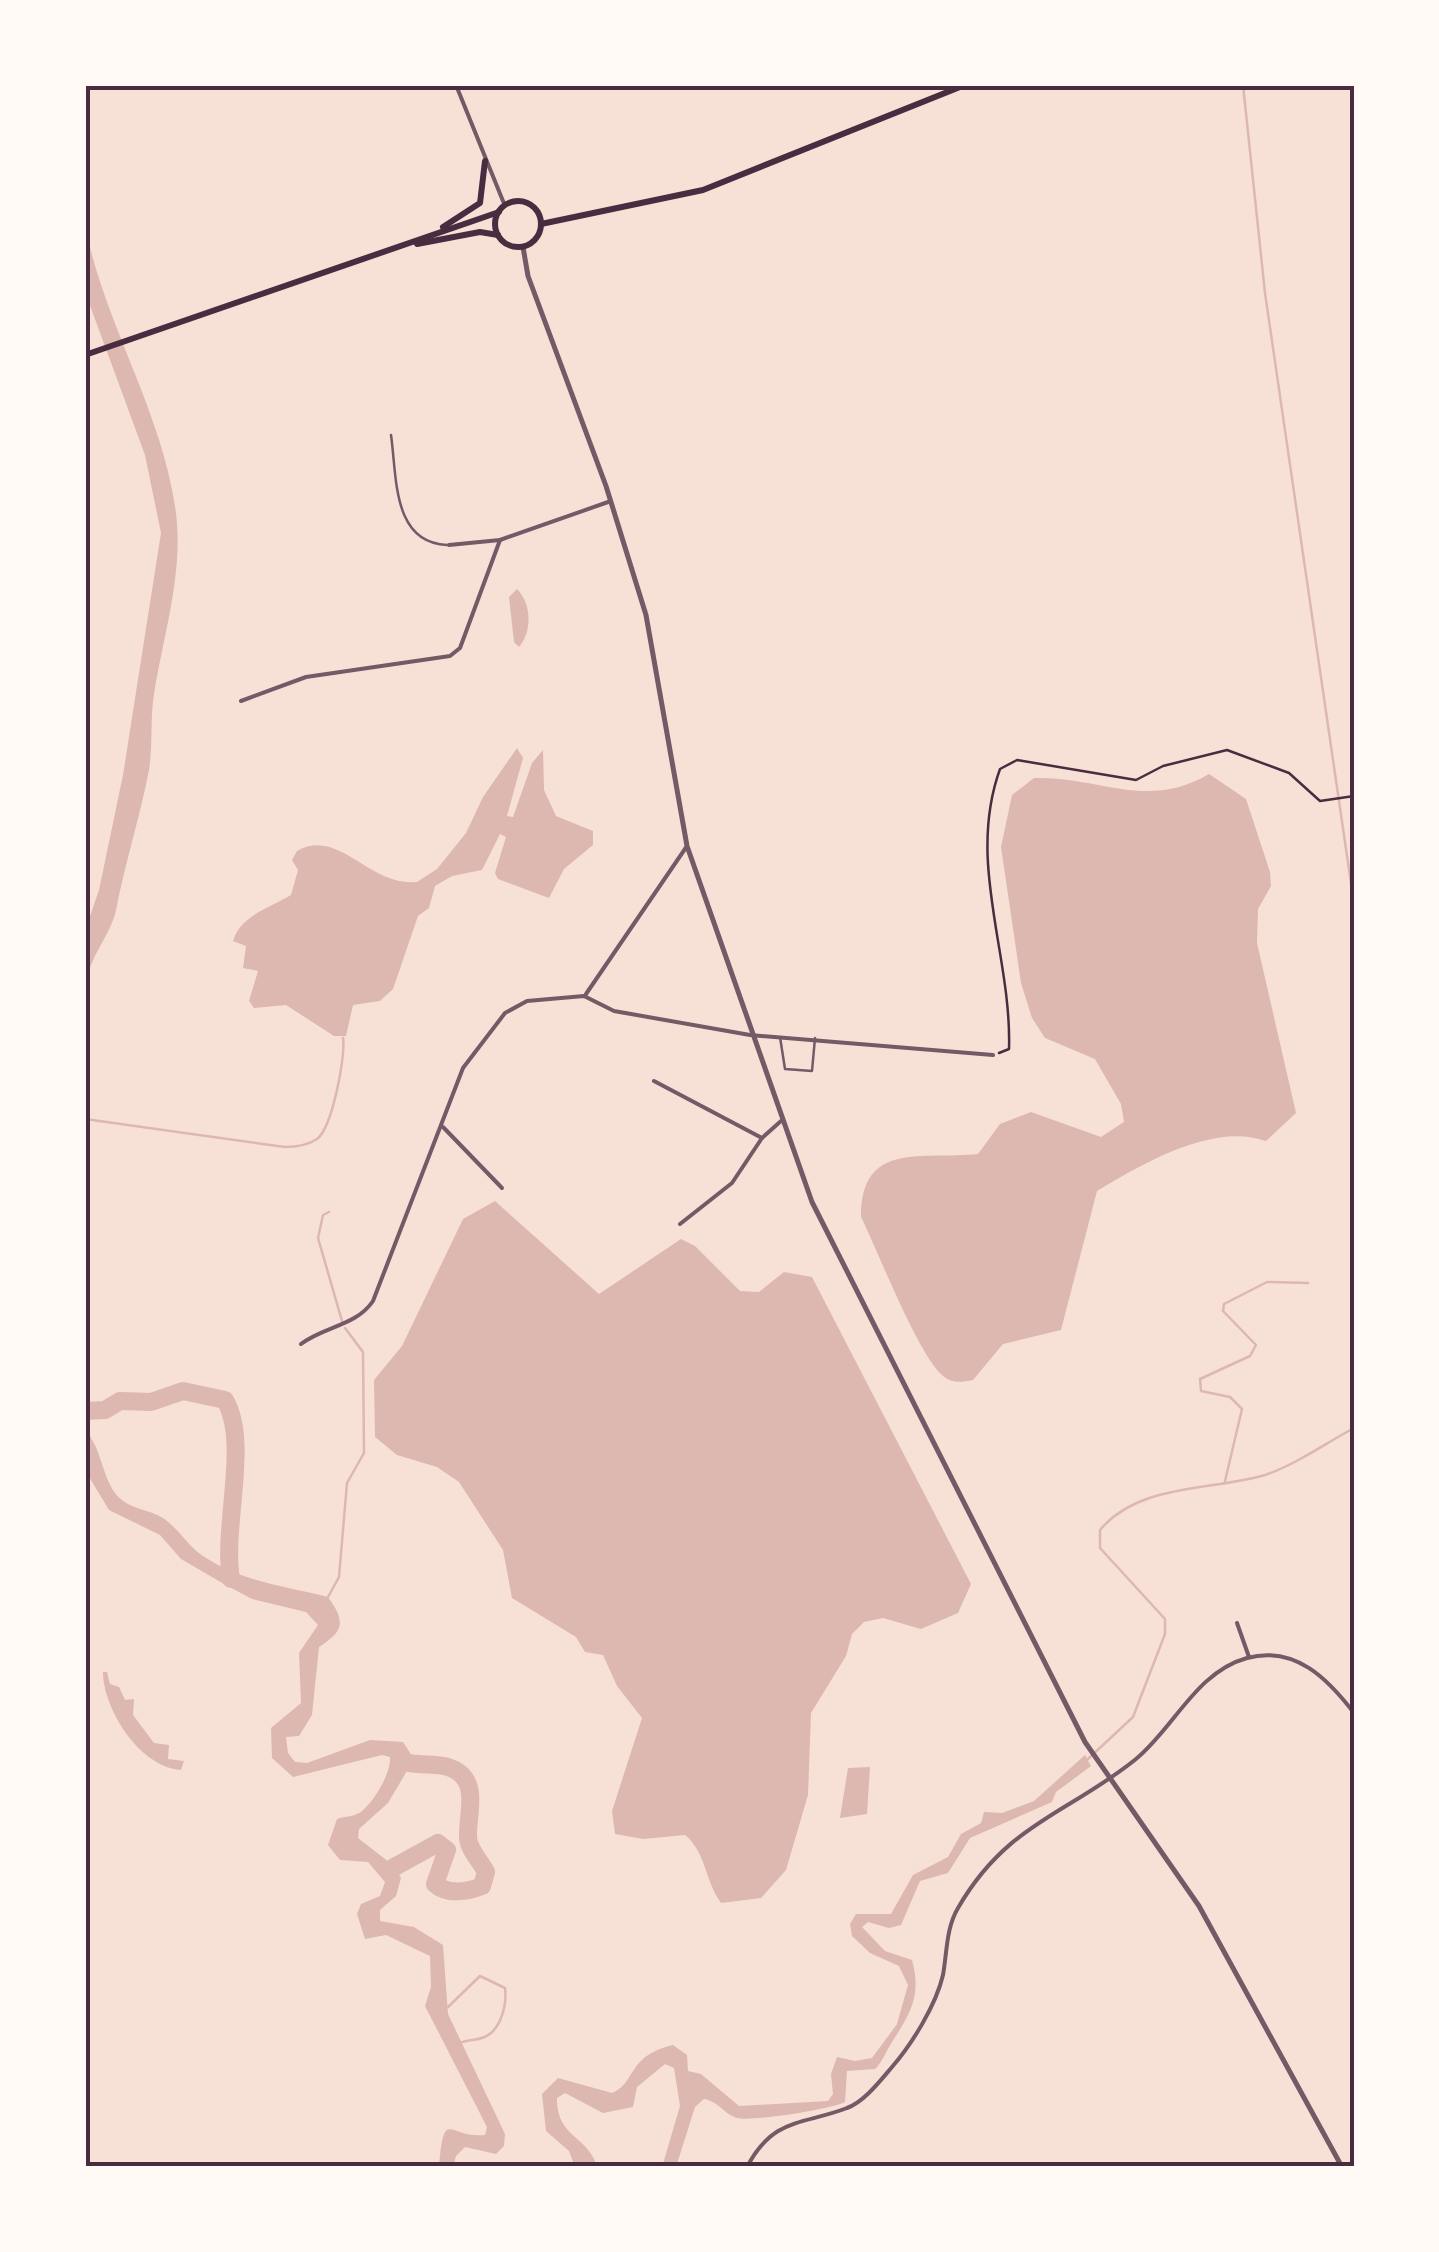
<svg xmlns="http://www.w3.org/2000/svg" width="1439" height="2252" font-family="'Noto Sans',sans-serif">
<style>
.water{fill:#dcb8b0}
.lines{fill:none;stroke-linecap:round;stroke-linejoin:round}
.stream{stroke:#dcb8b0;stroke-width:2.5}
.river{stroke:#dcb8b0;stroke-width:18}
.path{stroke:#4a2c40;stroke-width:2.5}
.service{stroke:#755966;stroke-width:2.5}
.minor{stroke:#755966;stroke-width:4}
.tertiary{stroke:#755966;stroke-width:5}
.primary{stroke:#4a2c40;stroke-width:6}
.neatline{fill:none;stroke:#4a2c40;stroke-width:4}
</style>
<rect width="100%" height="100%" fill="#f7e1d7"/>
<!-- water -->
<g class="water">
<path d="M 85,225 C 104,323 160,407 175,506 C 185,569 164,632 154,694 C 150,719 153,745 149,770 C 140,817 125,863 116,910 C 111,934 92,953 87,979 C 83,1000 96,1017 85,1038 L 85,931 L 99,890 L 123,775 L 161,533 L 145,455 L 85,292 Z"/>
<path d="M 517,589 C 532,604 532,632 519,647 L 514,642 L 509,597 Z"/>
<path d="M 517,748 L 523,758 L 507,816 L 513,817 L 532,763 L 543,750 L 544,790 L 556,816 L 593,831 L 593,845 L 564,869 L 549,898 L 498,879 L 495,873 L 506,837 L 500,834 L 482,870 L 452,876 L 435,886 L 429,908 L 418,916 L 393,989 L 380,1001 L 353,1005 L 346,1036 L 334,1036 L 286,1005 L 254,1008 L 249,1001 L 258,971 L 243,968 L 246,946 L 233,941 C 241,915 270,908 291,895 L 298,870 L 292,860 L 297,851 C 339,827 369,887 417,882 L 437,869 L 466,833 L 483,797 Z"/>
<path d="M 1209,774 L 1246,799 L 1270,872 L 1271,886 L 1258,909 L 1257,943 L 1296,1113 L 1266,1141 C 1213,1122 1142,1164 1097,1191 L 1061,1330 L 1003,1344 L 973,1380 C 961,1382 953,1384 943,1376 C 918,1355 878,1251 861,1217 C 861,1140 922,1160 978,1154 L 1000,1124 L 1031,1112 L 1101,1137 L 1124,1122 L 1121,1104 L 1095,1059 L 1045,1038 L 1032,1018 L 1021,983 L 1001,847 L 1012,795 L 1034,778 C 1100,776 1146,811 1209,774 Z"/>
<path d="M 495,1201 L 599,1294 L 681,1239 L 695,1246 L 740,1291 L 759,1292 L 784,1272 L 812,1277 L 971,1584 L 958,1613 L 921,1629 L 883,1618 L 864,1622 L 852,1634 L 846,1656 L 811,1713 L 808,1795 L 786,1870 L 761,1898 L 721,1903 C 705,1881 706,1852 685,1835 L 643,1839 L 615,1834 L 612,1811 L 642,1718 L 617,1686 L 603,1655 L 585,1652 L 576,1637 L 512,1598 L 503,1550 L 459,1482 L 437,1467 L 397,1455 L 375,1437 L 374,1380 L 402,1346 L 463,1219 Z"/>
<path d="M 85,1430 C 102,1449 101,1473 115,1493 C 128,1510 147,1508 163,1518 C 178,1528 188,1546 203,1556 C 242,1582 284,1586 328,1597 C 346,1622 344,1631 319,1647 L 312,1715 L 299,1736 L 286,1737 L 288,1753 L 295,1762 L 307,1763 L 370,1740 L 403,1742 L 414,1759 L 388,1803 L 359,1829 L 358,1838 L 394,1866 L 401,1878 L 396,1896 L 380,1910 L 380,1921 L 414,1927 L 443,1945 L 448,2014 L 505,2134 L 504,2146 L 496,2154 L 465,2147 L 456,2156 L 453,2167 L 439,2167 C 444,2105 449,2139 485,2135 L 487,2127 L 425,2006 L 431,1987 L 430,1956 L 386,1935 L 365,1939 L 357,1914 L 361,1904 L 380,1896 L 385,1882 L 368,1862 L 340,1860 L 328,1845 L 337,1819 C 345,1816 355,1817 362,1811 C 375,1800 391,1773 390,1757 L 382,1755 L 293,1777 L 272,1758 L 271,1728 L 301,1703 L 299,1653 L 318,1625 L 306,1612 L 252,1599 L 224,1584 L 181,1559 L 160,1535 L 109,1510 L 85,1470 Z"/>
<path d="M 103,1672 L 107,1672 L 110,1684 L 119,1687 L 125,1700 L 134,1699 L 133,1715 L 154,1743 L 169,1745 L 168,1759 L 184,1761 L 181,1770 C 139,1767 103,1708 103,1672 Z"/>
<path d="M 1085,1755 L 1091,1766 L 1056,1792 L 1052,1802 L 970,1838 L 948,1873 L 920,1881 L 901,1925 L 889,1928 L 868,1922 L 862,1927 L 885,1951 L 912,1960 C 922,1996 910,2014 892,2042 C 886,2051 883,2061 875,2069 L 847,2071 L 845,2102 C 833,2109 750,2122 737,2118 C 724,2114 718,2101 704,2099 L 695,2107 L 676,2167 L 662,2167 L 680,2106 L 674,2068 L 665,2064 L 637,2087 L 633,2107 L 603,2113 L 565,2093 L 557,2098 C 556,2138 589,2136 597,2167 L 575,2167 L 569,2151 L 546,2131 L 542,2094 L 558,2078 L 612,2093 C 637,2083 626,2056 673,2045 L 687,2055 L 688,2071 L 701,2074 L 739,2106 L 828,2101 L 833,2094 L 831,2074 L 837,2057 L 855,2061 L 872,2058 L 897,2024 L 908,1985 L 899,1966 L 870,1953 L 852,1936 L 850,1924 L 856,1914 L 891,1914 L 913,1875 L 948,1857 L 961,1834 L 981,1823 L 984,1812 L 1002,1813 L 1034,1801 Z"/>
<polygon points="870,1767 867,1814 840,1818 848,1768"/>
</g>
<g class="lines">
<!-- stream -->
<g class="stream">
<polyline points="1243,85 1265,293 1354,904"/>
<path d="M 85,1119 L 285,1147 C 296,1147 308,1145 317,1139 C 332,1128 346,1056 343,1038"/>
<polyline points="329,1212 323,1215 318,1238 342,1321"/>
<polyline points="1225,1481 1242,1409 1230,1397 1201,1391 1200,1379 1250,1356 1256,1345 1223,1311 1224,1304 1267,1282 1308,1283"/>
<polyline points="328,1597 339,1577 347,1483 364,1453 363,1352 345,1328"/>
<path d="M 1088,1759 L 1133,1717 L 1165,1634 L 1165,1619 L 1100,1548 L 1100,1530 C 1139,1483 1211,1491 1265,1475 C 1295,1465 1326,1443 1354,1428"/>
<path d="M 448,2007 L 480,1976 L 505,1988 C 507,2005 501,2032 482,2038 C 473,2041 467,2039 458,2044"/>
</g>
<!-- river -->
<g class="river">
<path d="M 85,1411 L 105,1410 L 120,1401 L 151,1402 L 183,1391 L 225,1400 C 250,1443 222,1526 231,1579"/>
<path d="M 389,1870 L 438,1843 L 447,1850 L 435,1884 C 447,1895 467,1892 482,1886 L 486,1872 C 481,1862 468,1849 468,1837 C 467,1813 482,1778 448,1767 C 433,1762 417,1767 401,1761"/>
</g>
<!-- path -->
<path class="path" d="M 999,1053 L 1009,1049 C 1012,955 966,863 1000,769 L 1017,760 L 1136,780 L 1163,766 L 1227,750 L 1289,773 L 1320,801 L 1354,796"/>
<!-- service -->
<g class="service">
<path d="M 391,435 C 397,476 392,543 447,545"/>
<polyline points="780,1037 785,1069 812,1071 815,1038"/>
</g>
<!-- minor -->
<g class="minor">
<polyline points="456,85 505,206"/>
<polyline points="449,545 500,540 611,501"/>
<polyline points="241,701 306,677 450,656 460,648 500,540"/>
<polyline points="586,994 687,846"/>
<polyline points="654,1081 762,1138 781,1121"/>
<polyline points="443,1127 502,1188"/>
<polyline points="680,1224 732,1183 762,1138"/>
<path d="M 301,1344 C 325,1326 356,1326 373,1301 L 463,1068 L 505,1013 L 527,1001 L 584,996 L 614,1011 L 750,1035 L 993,1055"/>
<polyline points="1237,1623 1249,1657"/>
<path d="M 747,2167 C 773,2117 803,2125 847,2108 C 864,2102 880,2081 892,2067 C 912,2044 936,2005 943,1975 C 947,1953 946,1928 958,1908 C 1007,1823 1068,1814 1136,1759 C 1174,1728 1196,1672 1247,1658 C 1295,1645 1328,1679 1354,1713"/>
</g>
<!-- tertiary -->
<polyline class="tertiary" points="523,247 528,276 606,486 646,615 687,846 812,1202 1085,1742 1199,1906 1342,2167"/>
<!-- primary -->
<g class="primary">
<circle cx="518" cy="224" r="23"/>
<polyline points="541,224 703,190 965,85"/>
<polyline points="443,227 480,203 485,161"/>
<polyline points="417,244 480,232 498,235"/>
<polyline points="85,355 499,212"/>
</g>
</g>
<!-- border -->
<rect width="1439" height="2252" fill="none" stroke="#fffaf5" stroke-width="175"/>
<rect x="88" y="88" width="1264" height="2076" class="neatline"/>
</svg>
